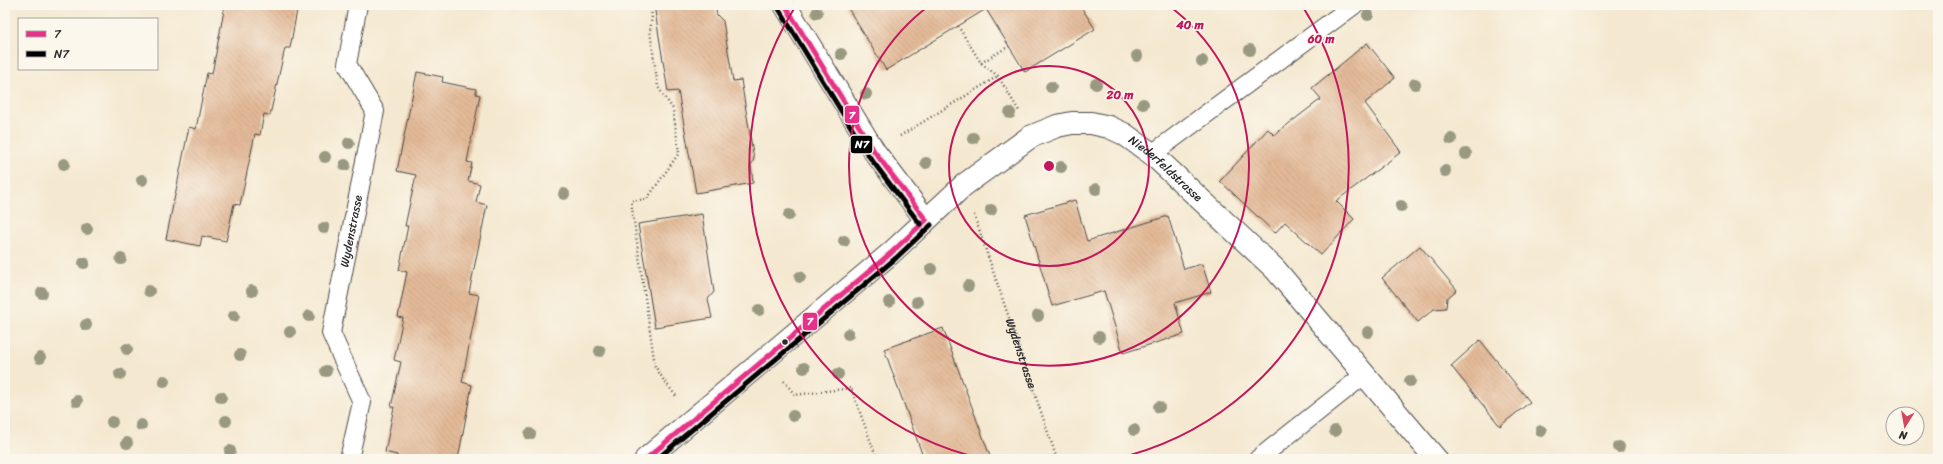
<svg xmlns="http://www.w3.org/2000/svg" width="1943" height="464" font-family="Sriracha,sans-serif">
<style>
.building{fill:url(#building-back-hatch)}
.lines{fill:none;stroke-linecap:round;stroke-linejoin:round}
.lane-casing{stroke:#494744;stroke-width:20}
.street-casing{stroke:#494744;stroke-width:24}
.path{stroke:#494744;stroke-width:2.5;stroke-dasharray:1 3;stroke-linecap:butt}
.lane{stroke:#fff;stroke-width:18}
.street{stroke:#fff;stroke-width:22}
.bus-1-casing{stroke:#fbf7ec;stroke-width:8}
.bus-2-casing{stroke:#fbf7ec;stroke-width:8}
.bus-1{stroke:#e73089;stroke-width:5}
.bus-2{stroke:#000;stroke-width:5}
.tree{fill:#989980}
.ring{fill:none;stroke:#c2185b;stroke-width:2}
.bus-dot{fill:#2b2b2b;stroke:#fbf7ec;stroke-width:1.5}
.labels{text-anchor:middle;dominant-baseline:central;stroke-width:3.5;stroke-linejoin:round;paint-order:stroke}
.street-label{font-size:12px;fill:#2b2b2b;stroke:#fbf7ec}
.centre{fill:#c2185b;stroke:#fbf7ec;stroke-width:2}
.ring-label{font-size:12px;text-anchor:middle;font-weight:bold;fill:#c2185b;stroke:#fbf7ec;stroke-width:3.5;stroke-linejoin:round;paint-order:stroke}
.line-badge{stroke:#fbf7ec;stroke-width:1.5}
.badge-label{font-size:11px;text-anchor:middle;font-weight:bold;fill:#fff}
</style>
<defs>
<pattern id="building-back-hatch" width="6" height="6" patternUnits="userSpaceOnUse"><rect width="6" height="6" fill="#e3ba98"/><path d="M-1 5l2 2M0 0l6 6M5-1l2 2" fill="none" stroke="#c3a083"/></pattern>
</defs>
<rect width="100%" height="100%" fill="#fbf7ec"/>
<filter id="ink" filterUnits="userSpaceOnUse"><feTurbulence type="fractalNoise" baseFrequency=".025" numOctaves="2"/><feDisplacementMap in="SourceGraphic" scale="8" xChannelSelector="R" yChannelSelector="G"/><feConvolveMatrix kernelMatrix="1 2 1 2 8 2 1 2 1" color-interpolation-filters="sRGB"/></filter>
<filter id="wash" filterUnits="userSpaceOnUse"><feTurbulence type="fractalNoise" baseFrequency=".012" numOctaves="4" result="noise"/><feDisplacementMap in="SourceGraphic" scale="16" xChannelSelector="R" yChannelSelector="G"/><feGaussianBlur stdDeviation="0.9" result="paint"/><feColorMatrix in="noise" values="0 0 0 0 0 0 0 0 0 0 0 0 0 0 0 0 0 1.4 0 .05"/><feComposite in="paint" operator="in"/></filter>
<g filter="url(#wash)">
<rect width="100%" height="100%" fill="#f4e8d0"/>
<g id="blocks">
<!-- building -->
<g class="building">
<polygon points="225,5 298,5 290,48 285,48 270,115 264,114 260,135 255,134 240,205 234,204 226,241 202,236 200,246 166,239 189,127 196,129 207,73 212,74"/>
<polygon points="654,5 715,5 717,15 723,21 733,81 741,80 754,159 751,165 753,183 696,193 678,91 668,92"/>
<polygon points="846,5 1080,5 1095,29 1025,72 986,9 886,70"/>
<polygon points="1367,43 1395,78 1365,103 1401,152 1336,201 1354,219 1321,255 1285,222 1275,233 1220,181 1268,129 1274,135 1321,99 1312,88"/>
<polygon points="417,72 443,77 442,82 476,89 476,94 480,95 467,162 472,163 468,181 480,184 476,202 487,205 469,293 479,295 462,382 472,385 458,459 396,459 397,455 385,452 394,407 391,407 401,362 394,360 403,318 398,317 407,272 399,270 408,226 405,226 416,175 397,171"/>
<polygon points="1075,200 1087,241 1168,216 1184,269 1202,264 1211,292 1175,303 1184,334 1123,353 1104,291 1052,306 1025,215"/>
<polygon points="702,214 714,292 708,299 712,318 655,327 638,224"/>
<polygon points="1420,246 1457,290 1447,298 1446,308 1434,309 1418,322 1382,278"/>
<polygon points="943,328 991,459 924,459 884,349"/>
<polygon points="1480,340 1530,402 1500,426 1451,366"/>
</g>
</g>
</g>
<g filter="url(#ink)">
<use href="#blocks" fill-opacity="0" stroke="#494744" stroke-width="1"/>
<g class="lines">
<!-- lane casing -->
<g class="lane-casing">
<g id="lane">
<polyline points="1152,154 1354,5"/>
<path id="s2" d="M 349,459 L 362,402 L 331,333 L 375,111 L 347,64 L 358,5"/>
<polyline points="1258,459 1364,375"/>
</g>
</g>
<!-- street casing -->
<g class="street-casing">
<g id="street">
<polyline points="785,5 874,151 926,220"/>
<path id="s3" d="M 646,459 L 891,253 L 964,185 L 1030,137 L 1057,126 L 1072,123 L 1091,123 L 1109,127 L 1124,134 L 1152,154 L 1275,269 L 1436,459"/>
</g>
</g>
<!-- path -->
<g class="path">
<polyline points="650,5 652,16 650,31 658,87 673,109 679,153 647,199 631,201 655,366 663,379 676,396"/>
<polyline points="958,26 981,63 998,76 1019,111"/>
<polyline points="981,63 1009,46"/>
<polyline points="900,136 998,76"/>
<path id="s1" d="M 974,215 L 1057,459"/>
<polyline points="784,381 795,395 851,388 877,459"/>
</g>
<!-- lane -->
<use href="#lane" class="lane"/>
<!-- street -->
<use href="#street" class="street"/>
<!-- bus-1 casing -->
<g class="bus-1-casing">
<g id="bus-1">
<polyline points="785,5 874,151 926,220"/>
<polyline points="646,459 891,253 926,220"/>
</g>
</g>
<!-- bus-2 casing -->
<g class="bus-2-casing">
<g id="bus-2">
<polyline points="779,9 868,155 920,224"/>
<polyline points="657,459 896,258 931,225"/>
</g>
</g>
<!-- bus-1 -->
<use href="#bus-1" class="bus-1"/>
<!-- bus-2 -->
<use href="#bus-2" class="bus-2"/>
</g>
<!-- trees -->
<g class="tree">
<circle cx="817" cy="13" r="6"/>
<circle cx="1368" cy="15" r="6"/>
<circle cx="1250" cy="50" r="6"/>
<circle cx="841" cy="54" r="6"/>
<circle cx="1137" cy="56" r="6"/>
<circle cx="1202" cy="61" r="6"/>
<circle cx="1096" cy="84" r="6"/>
<circle cx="1415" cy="84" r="6"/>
<circle cx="1051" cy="87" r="6"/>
<circle cx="866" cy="94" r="6"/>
<circle cx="1143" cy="104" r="6"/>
<circle cx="1010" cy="113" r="6"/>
<circle cx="973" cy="138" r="6"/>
<circle cx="1451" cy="139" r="6"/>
<circle cx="349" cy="143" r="6"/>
<circle cx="1466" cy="154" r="6"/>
<circle cx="325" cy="157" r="6"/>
<circle cx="926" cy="163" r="6"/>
<circle cx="64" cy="164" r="6"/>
<circle cx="345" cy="165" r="6"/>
<circle cx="1061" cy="167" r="6"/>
<circle cx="1445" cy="171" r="6"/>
<circle cx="142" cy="180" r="6"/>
<circle cx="1096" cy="189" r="6"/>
<circle cx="564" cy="194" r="6"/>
<circle cx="1401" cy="206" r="6"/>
<circle cx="991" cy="210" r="6"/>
<circle cx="789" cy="215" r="6"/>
<circle cx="324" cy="228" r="6"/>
<circle cx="87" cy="229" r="6"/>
<circle cx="844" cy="241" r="6"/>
<circle cx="121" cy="259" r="6"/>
<circle cx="84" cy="263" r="6"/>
<circle cx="931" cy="269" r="6"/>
<circle cx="800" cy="277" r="6"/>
<circle cx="968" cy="286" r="6"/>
<circle cx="149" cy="291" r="6"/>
<circle cx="252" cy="291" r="6"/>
<circle cx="42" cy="293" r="6"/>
<circle cx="889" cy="302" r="6"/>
<circle cx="917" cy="302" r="6"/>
<circle cx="759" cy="310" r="6"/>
<circle cx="234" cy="316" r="6"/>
<circle cx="309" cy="316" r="6"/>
<circle cx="1038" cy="316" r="6"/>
<circle cx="86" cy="325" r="6"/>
<circle cx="290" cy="332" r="6"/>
<circle cx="1368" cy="332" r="6"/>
<circle cx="848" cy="334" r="6"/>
<circle cx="1099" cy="337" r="6"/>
<circle cx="127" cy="349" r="6"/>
<circle cx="600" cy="351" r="6"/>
<circle cx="240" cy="355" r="6"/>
<circle cx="40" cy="358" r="6"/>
<circle cx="804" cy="368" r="6"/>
<circle cx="326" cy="371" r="6"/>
<circle cx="120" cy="374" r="6"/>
<circle cx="838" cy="374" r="6"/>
<circle cx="164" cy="381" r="6"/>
<circle cx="1410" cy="381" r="6"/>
<circle cx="221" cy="397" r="6"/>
<circle cx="77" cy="401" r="6"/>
<circle cx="1159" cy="407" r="6"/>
<circle cx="793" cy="416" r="6"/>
<circle cx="226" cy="421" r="6"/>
<circle cx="112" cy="422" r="6"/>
<circle cx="141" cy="425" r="6"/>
<circle cx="1134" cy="430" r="6"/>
<circle cx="1335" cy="431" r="6"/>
<circle cx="1541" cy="431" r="6"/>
<circle cx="530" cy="434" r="6"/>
<circle cx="127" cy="443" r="6"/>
<circle cx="1619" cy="447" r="6"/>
<circle cx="230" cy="451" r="6"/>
</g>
</g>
<!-- distance rings -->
<g class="ring">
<circle cx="1049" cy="166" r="100"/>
<path d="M1168 5A200 200 0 1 1 930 5"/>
<path d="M984 459A300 300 0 0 1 795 7M1303 7A300 300 0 0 1 1114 459"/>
</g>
<!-- markers -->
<circle class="bus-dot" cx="785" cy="342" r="3.5"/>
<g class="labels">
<!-- street labels -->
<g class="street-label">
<text stroke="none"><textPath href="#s3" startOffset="654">Niederfeldstrasse</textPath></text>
<text stroke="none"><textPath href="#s2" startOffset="238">Wydenstrasse</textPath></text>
<text stroke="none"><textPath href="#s1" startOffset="146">Wydenstrasse</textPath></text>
</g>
</g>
<circle cx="1049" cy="166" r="6" class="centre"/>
<g class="ring-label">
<text x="1190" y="29">40 m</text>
<text x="1321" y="43">60 m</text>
<text x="1120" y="99">20 m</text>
</g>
<g class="line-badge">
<rect x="844" y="105" width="16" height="19" rx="4" fill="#e73089"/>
<rect x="850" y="135" width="23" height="19" rx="4" fill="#000"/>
<rect x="802" y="312" width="16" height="19" rx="4" fill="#e73089"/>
</g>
<g class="badge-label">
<text x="852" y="119">7</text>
<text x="862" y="148">N7</text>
<text x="810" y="325">7</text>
</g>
<!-- margin -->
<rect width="1943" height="464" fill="none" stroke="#fbf7ec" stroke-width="20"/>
<!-- legend -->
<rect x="18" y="18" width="140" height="52" fill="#fbf7ec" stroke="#a8a59f"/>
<rect x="26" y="31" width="20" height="6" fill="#e73089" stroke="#a8a59f"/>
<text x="54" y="38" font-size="12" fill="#2b2b2b">7</text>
<rect x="26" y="51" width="20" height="6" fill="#000000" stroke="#a8a59f"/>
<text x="54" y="58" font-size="12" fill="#2b2b2b">N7</text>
<!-- north arrow -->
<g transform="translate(1905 426) rotate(191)"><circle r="19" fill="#fbf7ec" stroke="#a8a59f"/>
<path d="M0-3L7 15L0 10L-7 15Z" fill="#d1495b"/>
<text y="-6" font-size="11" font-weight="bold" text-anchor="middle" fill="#2b2b2b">N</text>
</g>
</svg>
